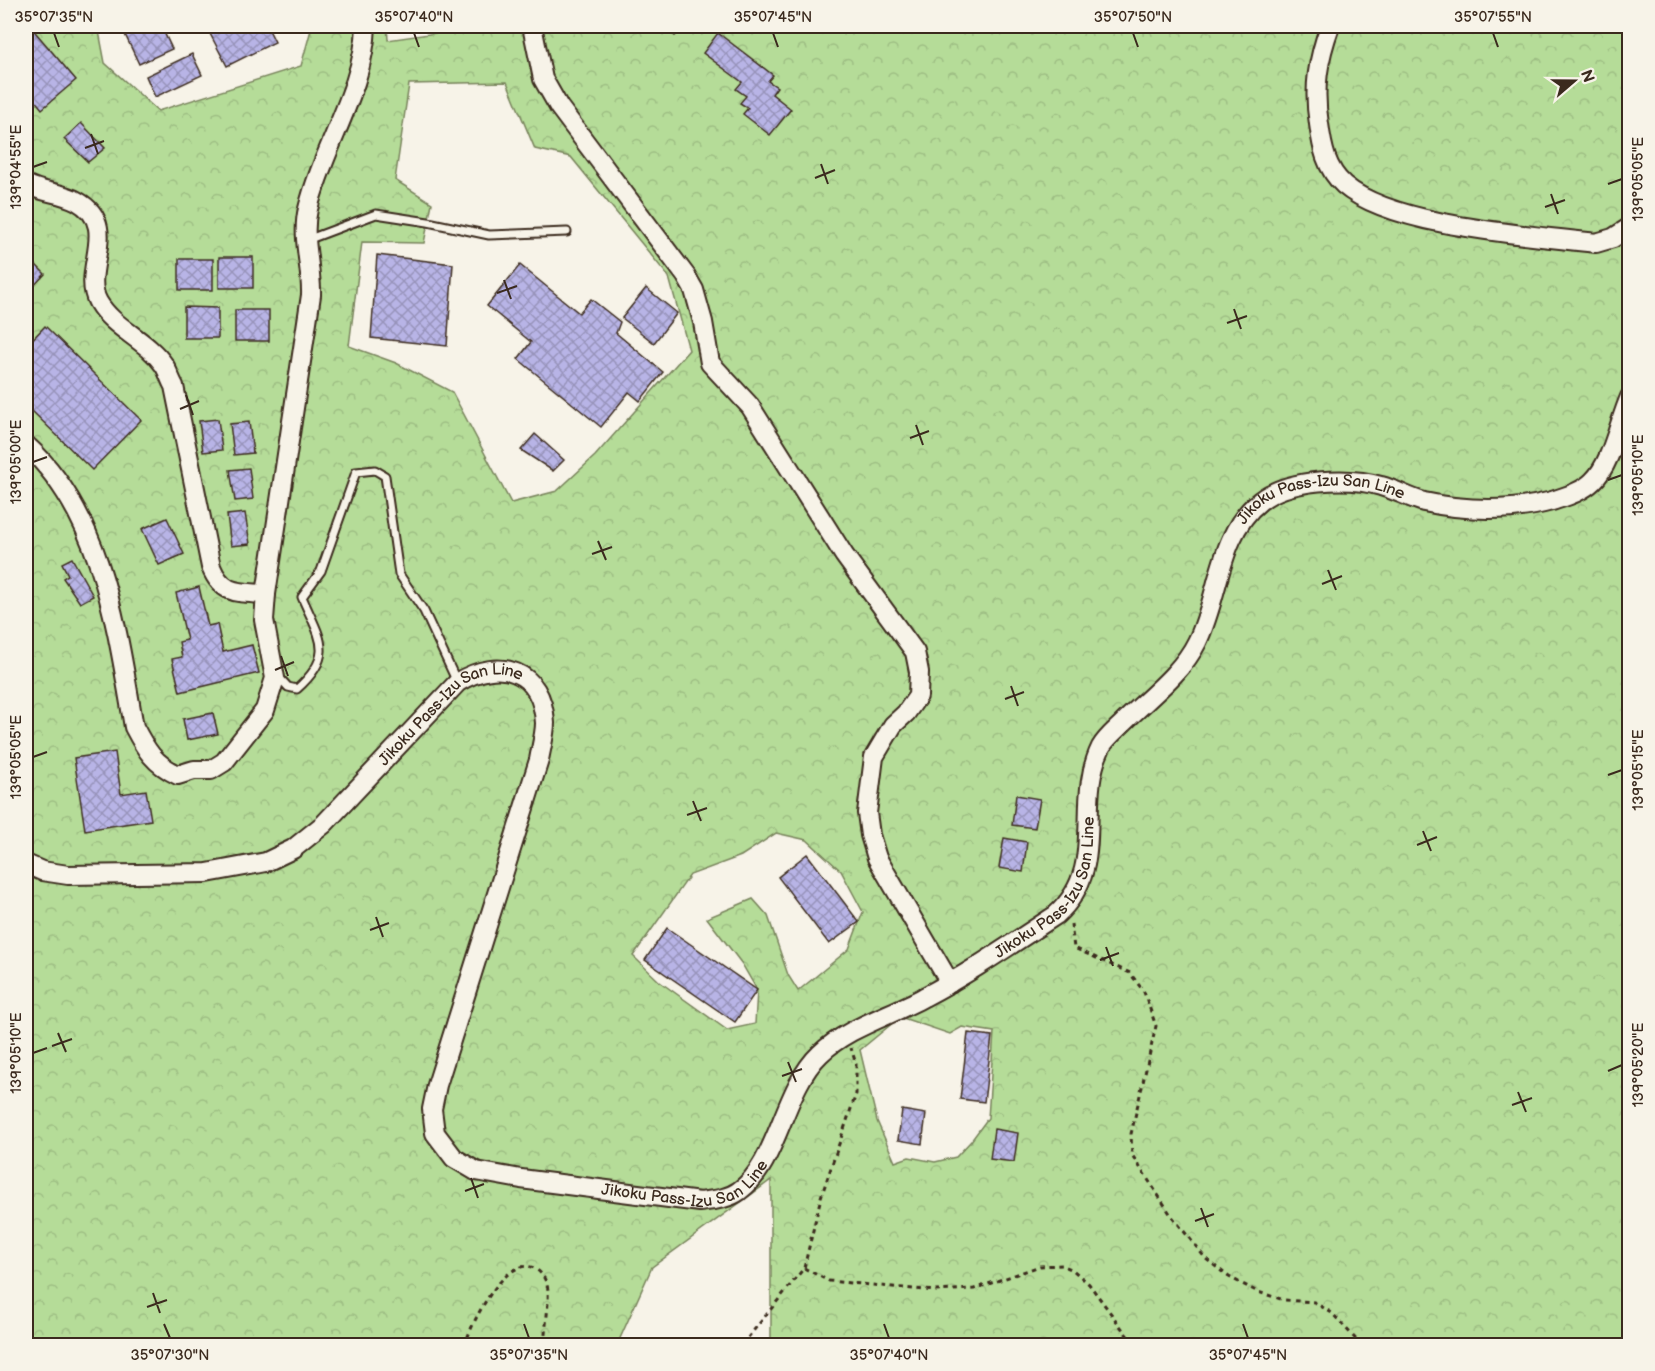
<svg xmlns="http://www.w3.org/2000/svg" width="1655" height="1371" font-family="'Balsamiq Sans',sans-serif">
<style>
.forest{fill:url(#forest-crowns);stroke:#78835b;stroke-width:1.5;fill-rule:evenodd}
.building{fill:url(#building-cross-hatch);stroke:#3b2a1e;stroke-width:1.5}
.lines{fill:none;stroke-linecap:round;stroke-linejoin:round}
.lane-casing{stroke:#3b2a1e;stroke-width:11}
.secondary-casing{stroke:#3b2a1e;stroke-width:22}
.path{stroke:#3b2a1e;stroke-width:3;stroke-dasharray:4.5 4.5;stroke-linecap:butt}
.lane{stroke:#f7f3e8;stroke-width:7}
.secondary{stroke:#f7f3e8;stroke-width:18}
.ticks{fill:none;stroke:#3b2a1e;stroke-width:2}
.labels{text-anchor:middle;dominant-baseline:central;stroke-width:5;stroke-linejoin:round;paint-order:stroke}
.street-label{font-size:16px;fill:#3b2a1e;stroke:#f7f3e8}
.neatline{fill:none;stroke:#3b2a1e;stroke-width:2}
.ticks-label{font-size:15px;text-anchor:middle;fill:#3b2a1e}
</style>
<defs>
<pattern id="forest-crowns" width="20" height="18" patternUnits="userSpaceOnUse" patternTransform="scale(1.5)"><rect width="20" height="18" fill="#b5dc98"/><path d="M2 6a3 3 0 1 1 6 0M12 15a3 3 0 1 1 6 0" fill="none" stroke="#9dbd83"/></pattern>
<pattern id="building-cross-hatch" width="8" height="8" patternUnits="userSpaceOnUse" patternTransform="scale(1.5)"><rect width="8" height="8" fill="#b8b4e6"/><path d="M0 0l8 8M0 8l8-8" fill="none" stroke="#9793ba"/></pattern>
</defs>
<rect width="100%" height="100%" fill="#f7f3e8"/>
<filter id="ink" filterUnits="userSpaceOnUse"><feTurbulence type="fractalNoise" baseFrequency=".0167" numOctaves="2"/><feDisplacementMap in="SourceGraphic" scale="12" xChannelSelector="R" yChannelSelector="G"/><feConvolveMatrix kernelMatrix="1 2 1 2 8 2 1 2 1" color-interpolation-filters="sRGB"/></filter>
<g filter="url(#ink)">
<!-- forest -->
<path class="forest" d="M 26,26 L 98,26 L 105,63 L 158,111 L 301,66 L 312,26 L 387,26 L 388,40 L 484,26 L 1629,26 L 1629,1345 L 771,1345 L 771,1180 L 652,1267 L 617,1345 L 26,1345 ZM 507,82 L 535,149 L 571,157 L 669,277 L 689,350 L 595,456 L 557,491 L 511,503 L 452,392 L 396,363 L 349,346 L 362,242 L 424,243 L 432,203 L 395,180 L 409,84 ZM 776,833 L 807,840 L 841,871 L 863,912 L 849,949 L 798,991 L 788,975 L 768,916 L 753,899 L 707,918 L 742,964 L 757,990 L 755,1024 L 727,1030 L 660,982 L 633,956 L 690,875 L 741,856 ZM 900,1017 L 950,1034 L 962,1027 L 994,1032 L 988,1118 L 971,1141 L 956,1157 L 935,1162 L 909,1157 L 895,1162 L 877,1121 L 860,1050 Z"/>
<!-- building -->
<g class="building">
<polygon points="26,26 30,26 76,80 42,109 26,89"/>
<polygon points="121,26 161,26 172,49 139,64"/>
<polygon points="206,26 267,26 275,42 227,66"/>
<polygon points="662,26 685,26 675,36"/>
<polygon points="718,33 773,75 768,81 777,87 772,94 791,109 770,135 743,114 748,108 740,103 746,96 736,89 742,82 703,53"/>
<polygon points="192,54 202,75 155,97 146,76"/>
<polygon points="81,123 105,148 88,162 64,139"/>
<polygon points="26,255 45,274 26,294"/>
<polygon points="377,255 453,264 447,346 371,338"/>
<rect x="219" y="257" width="34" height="31"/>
<rect x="179" y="259" width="34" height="31"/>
<polygon points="520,265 579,313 591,299 620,322 616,333 663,372 640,401 629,392 601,427 518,359 531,342 487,306"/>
<polygon points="646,288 677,313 654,343 622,318"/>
<polygon points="184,307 218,308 218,338 184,338"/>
<rect x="235" y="310" width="34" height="31"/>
<polygon points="45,326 141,420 92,470 26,405 26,346"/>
<polygon points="218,419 222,450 203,452 199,421"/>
<polygon points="249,422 253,453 234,455 230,424"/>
<polygon points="535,434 564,460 553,471 521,450"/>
<polygon points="249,468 253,499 235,501 230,470"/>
<polygon points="245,513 250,544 231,546 227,515"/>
<polygon points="167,518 184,554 159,565 142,529"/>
<polygon points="72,558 93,596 80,603 63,578 68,575 62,563"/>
<polygon points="199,587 208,626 217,624 223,652 252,645 259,673 180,692 172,659 182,657 179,642 187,640 176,593"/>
<polygon points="213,713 218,734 187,740 183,719"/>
<polygon points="115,752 121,794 146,790 151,820 85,830 74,758"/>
<polygon points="1016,795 1040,799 1035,828 1012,825"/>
<polygon points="1004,838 1027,842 1023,872 999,868"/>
<polygon points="807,854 859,922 829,944 778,877"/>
<polygon points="667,928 757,990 735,1022 645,960"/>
<polygon points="968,1033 992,1036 984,1102 960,1099"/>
<polygon points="902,1110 926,1114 922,1144 898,1140"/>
<polygon points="994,1129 1018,1133 1014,1162 990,1159"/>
</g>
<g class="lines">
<!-- lane casing -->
<g class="lane-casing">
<g id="lane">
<polyline points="307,240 376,214 428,222 489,235 567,232"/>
<path d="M 277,675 L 288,687 L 297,689 C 336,654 320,639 302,597 L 321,571 L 356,472 L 375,470 L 385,476 L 399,574 L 424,611 L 456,680"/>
</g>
</g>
<!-- secondary casing -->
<g class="secondary-casing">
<g id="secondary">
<polyline points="532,26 543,79 559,107 686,276 694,290 703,322 710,363 750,406 844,555 915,652 919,672 918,696 906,713 893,725 874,757 867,813 870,835 877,858 950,983"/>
<path d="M 1330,26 C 1318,59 1313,88 1319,124 C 1322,147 1326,169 1344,185 C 1393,227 1531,235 1596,243 L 1613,238 L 1630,227"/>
<path d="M 26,184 C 42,193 61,192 77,201 C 122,226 80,270 98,302 C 113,328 147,340 164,365 C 168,371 170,379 174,386 L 211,567 C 223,596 239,592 266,594"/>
<path d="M 26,445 C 103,514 117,630 134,727 C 146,750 154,764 178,775 L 194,770 L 211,770 L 224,762 L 265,710 L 275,678 L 264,620 L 266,594 L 311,295 C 312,267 301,237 308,209 C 323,147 364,89 366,26"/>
<path id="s1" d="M 26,864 L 42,871 L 68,875 L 207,873 L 266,862 L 293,849 L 324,824 L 458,682 C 499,657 542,669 545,723 C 545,734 541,748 539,760 L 437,1085 L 432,1109 L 435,1133 L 454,1158 L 476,1171 L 521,1179 L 700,1202 C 713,1200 728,1199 739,1191 C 778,1164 783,1089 820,1054 C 848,1027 890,1016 924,997 C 970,973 1013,943 1056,915 C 1110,866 1073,804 1101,747 C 1106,738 1116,730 1123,723 C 1148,698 1182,673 1197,642 C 1220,596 1218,534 1260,501 C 1287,479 1349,476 1381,486 C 1396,490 1409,498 1424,502 C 1465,511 1512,512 1552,501 C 1567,496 1582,492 1593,481 C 1612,463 1619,421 1630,397"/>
</g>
</g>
<!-- path -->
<g class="path">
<polyline points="1071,924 1074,948 1130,973 1144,992 1156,1026 1131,1134 1132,1155 1171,1215 1206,1259 1229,1277 1258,1292 1284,1300 1314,1302 1332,1313 1362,1346"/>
<polyline points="804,1268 829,1281 935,1291 974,1289 1040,1266 1062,1265 1073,1270 1089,1284 1135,1346"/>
<path d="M 465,1346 C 470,1324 508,1249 537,1270 C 543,1274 547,1282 548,1290 C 549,1307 545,1328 544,1346"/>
<polyline points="746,1346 746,1340 804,1268 821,1197 856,1094 856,1064 851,1048"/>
</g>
<!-- lane -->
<use href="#lane" class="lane"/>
<!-- secondary -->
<use href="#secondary" class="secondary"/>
</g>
</g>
<!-- ticks -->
<path class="ticks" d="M 54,33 L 59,47M 414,33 L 419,47M 773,33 L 778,47M 1133,33 L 1138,47M 1493,33 L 1498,47M 91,134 L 98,154M 85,148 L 104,141M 821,164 L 828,184M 33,167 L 47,162M 815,178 L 835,170M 1608,184 L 1622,179M 1551,194 L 1558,214M 1545,207 L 1565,200M 504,280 L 511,299M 497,293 L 517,286M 1234,309 L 1241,329M 1227,323 L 1247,316M 186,395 L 193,415M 180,409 L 199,401M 916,425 L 923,445M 910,438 L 929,431M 33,462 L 47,457M 1608,480 L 1622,475M 598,541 L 606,560M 592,554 L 612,547M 1328,570 L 1336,590M 1322,584 L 1342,576M 281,656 L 288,676M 275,670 L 294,662M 1011,686 L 1018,706M 1005,699 L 1024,692M 33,757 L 47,752M 1608,775 L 1622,770M 693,801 L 701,821M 687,815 L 707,808M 1423,831 L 1431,851M 1417,845 L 1437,837M 376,917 L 383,937M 370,930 L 389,923M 1106,947 L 1113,966M 1100,960 L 1119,953M 58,1033 L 66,1052M 52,1046 L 72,1039M 33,1053 L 47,1048M 788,1062 L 796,1082M 1608,1071 L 1622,1065M 782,1076 L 802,1069M 1518,1092 L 1526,1112M 1512,1105 L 1532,1098M 471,1178 L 478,1198M 465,1191 L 484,1184M 1201,1208 L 1208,1227M 1195,1221 L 1214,1214M 153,1293 L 160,1313M 147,1307 L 167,1300M 164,1324 L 170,1338M 524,1324 L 529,1338M 884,1324 L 889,1338M 1243,1324 L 1248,1338"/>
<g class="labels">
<!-- street labels -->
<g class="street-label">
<text stroke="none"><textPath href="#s1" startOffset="2355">Jikoku Pass-Izu San Line</textPath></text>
<text stroke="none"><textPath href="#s1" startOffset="486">Jikoku Pass-Izu San Line</textPath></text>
<text stroke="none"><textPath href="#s1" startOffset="1834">Jikoku Pass-Izu San Line</textPath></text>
<text stroke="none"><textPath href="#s1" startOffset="1330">Jikoku Pass-Izu San Line</textPath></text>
</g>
</g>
<!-- margin -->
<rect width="1655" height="1371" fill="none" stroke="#f7f3e8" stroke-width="66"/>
<!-- north arrow -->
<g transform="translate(1574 81) rotate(70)" stroke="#f7f3e8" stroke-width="4.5" paint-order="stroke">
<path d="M0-4.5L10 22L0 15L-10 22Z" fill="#3b2a1e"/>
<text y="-9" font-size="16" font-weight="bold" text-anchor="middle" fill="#3b2a1e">N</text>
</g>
<rect x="33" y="33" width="1589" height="1305" class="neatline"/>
<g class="ticks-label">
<text x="54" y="22">35°07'35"N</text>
<text x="414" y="22">35°07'40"N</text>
<text x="773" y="22">35°07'45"N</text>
<text x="1133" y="22">35°07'50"N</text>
<text x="1493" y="22">35°07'55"N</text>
<text transform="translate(16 167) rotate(-90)" y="5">139°04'55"E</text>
<text transform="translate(1638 179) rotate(-90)" y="5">139°05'05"E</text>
<text transform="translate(16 462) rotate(-90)" y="5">139°05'00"E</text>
<text transform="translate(1638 475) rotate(-90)" y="5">139°05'10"E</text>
<text transform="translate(16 757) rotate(-90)" y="5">139°05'05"E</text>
<text transform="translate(1638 770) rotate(-90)" y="5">139°05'15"E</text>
<text transform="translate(16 1053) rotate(-90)" y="5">139°05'10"E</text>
<text transform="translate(1638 1065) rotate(-90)" y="5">139°05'20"E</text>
<text x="170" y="1360">35°07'30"N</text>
<text x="529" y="1360">35°07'35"N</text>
<text x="889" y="1360">35°07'40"N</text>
<text x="1248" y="1360">35°07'45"N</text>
</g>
</svg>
